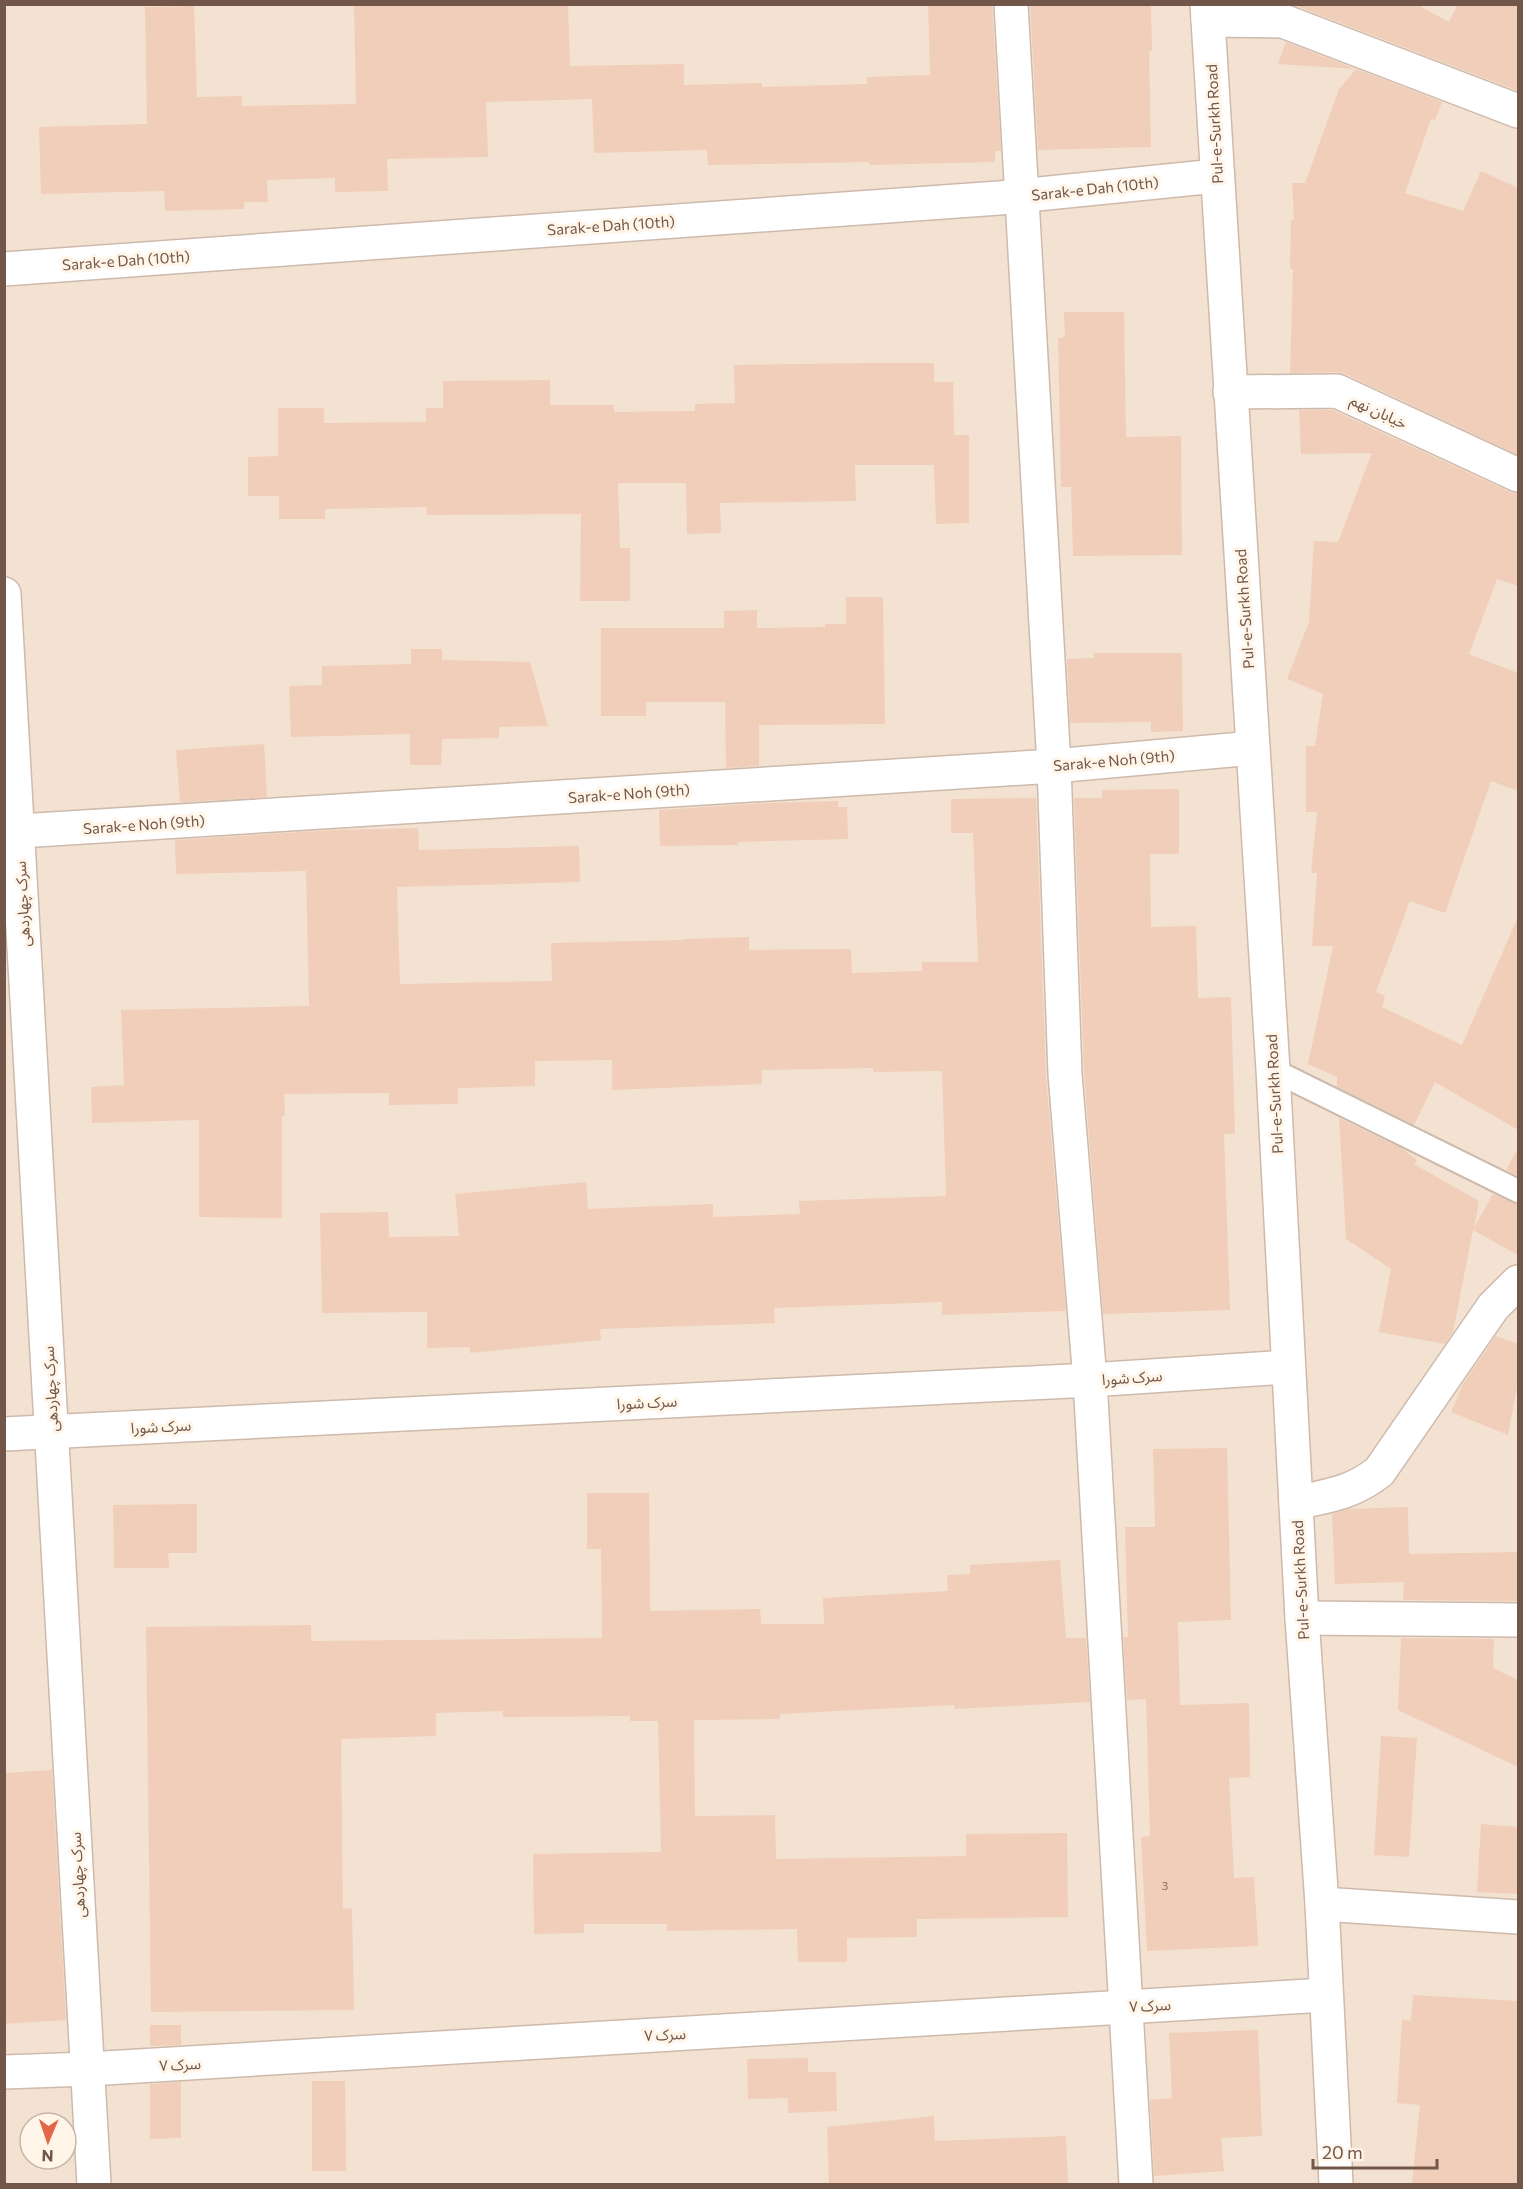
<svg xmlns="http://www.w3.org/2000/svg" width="1523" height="2189" font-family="Commissioner,'Noto Sans Arabic',sans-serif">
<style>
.residential{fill:#f3e2d1;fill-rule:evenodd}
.building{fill:#f0ceba}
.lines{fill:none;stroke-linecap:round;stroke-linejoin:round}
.lane-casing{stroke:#cebaac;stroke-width:26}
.street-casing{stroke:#cebaac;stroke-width:36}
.secondary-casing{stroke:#d1b9a9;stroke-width:36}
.lane{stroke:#fff;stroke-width:22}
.street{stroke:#fff;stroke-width:33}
.secondary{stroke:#fff;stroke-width:33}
.labels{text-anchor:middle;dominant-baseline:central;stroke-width:6;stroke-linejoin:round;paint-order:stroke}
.number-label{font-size:12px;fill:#927465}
.street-label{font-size:15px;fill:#725649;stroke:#fff5e8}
</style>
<rect width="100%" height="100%" fill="#fcf1e2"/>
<!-- residential -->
<path class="residential" d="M 5,5 L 1518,5 L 1518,2184 L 5,2184 ZM 30,2123 L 66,2123 L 66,2159 L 30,2159 Z"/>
<!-- building -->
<g class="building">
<polygon points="354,4 568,4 570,66 684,64 684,85 762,83 762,87 867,84 867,77 930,75 928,4 992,4 1001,151 995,151 995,162 869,165 869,162 708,165 707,150 594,153 592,99 486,102 488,157 387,159 388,191 335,192 335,178 267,180 268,202 244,202 244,209 165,211 164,191 41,194 39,127 147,124 145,7 194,6 197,97 242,96 242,106 356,104"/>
<polygon points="1030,4 1151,4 1152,51 1149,51 1151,147 1038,150"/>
<polygon points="1300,4 1416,4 1449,22 1458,4 1518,4 1518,91 1299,7"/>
<polygon points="1286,42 1442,102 1435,120 1431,119 1405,193 1463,211 1481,171 1518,188 1518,455 1345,374 1337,372 1290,373 1293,269 1290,269 1291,220 1294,220 1292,183 1305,183 1339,89 1356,69 1278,64"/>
<polygon points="1064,312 1124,312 1126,437 1181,436 1182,555 1073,556 1071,487 1061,487 1058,338 1065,337"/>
<polygon points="871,363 934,363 934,382 953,382 954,435 969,435 969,523 936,524 934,465 855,465 856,501 720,503 721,533 687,534 686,483 618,483 620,548 630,548 630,601 580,601 581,514 427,515 427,507 325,509 325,519 279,519 279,496 248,496 248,457 278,456 278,408 324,408 324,423 426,422 426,408 443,408 443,381 550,380 550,405 614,405 614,412 695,411 695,404 735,403 734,365"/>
<polygon points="1299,410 1333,410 1510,492 1518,494 1518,586 1497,579 1469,654 1518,673 1518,791 1491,781 1445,913 1410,901 1376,992 1385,996 1382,1007 1462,1045 1518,917 1518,1130 1435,1082 1414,1125 1337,1087 1337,1077 1308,1064 1333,946 1312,946 1317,873 1311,873 1317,812 1306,812 1306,746 1315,746 1323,694 1287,679 1309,622 1314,541 1338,542 1372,453 1301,454"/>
<polygon points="846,597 883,597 885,724 759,725 759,766 726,768 725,702 646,702 646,716 601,716 601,628 724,628 724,611 757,610 757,628 825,627 825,624 846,624"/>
<polygon points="411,649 442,649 442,660 530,662 548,726 499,727 499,738 442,739 441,765 410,765 410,734 291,737 289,686 322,685 322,666 411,664"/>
<polygon points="1094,653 1182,653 1183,731 1151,732 1151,722 1070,723 1067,659 1094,658"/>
<polygon points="264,744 267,797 180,802 176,750"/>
<polygon points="1179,789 1179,854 1150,854 1151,927 1196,926 1198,998 1231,997 1235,1134 1224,1134 1230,1310 1103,1314 1084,1073 1074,798 1102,798 1102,790"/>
<polygon points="1036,798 1046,1076 1066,1311 942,1315 942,1302 774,1308 775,1323 600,1329 601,1340 470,1353 470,1347 427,1348 427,1312 322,1313 320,1213 388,1212 389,1237 459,1236 455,1194 586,1182 588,1209 713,1204 713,1217 800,1214 799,1201 946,1196 942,1071 873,1072 873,1068 762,1070 762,1084 612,1090 612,1060 535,1061 535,1086 458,1088 458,1104 389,1105 389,1093 284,1094 285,1116 282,1116 282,1218 199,1217 199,1120 92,1123 91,1087 124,1085 121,1010 309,1006 306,871 176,874 175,840 335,830 418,828 419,850 579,846 580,882 397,887 400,984 552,981 551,943 683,940 683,939 749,937 749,950 851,949 852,973 922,971 922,962 978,962 973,833 951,833 951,799"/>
<polygon points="838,801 838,807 847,807 848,839 738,842 738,845 660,846 659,810 768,803"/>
<polygon points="1339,1118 1403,1149 1417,1160 1414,1164 1479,1201 1474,1228 1493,1194 1518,1204 1518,1255 1473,1230 1453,1332 1445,1344 1379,1332 1391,1269 1346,1239"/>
<polygon points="1518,1148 1518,1176 1506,1170"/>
<polygon points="1496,1336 1518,1344 1518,1382 1508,1435 1451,1412 1463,1384"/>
<polygon points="1227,1448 1231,1620 1178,1622 1180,1705 1249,1703 1250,1777 1229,1778 1234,1878 1254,1877 1258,1946 1147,1951 1141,1837 1150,1836 1146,1699 1127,1700 1123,1637 1128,1637 1125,1527 1155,1527 1153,1449"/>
<polygon points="587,1493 649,1493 650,1611 760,1609 761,1624 824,1624 823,1598 948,1591 947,1575 970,1574 970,1565 1060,1560 1066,1638 1086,1638 1090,1702 955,1709 954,1705 780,1714 780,1719 694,1720 695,1816 775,1815 776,1859 966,1856 966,1834 1067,1833 1068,1917 917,1919 917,1937 847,1938 847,1962 798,1962 797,1929 667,1931 667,1924 584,1924 584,1933 534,1934 533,1854 661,1852 658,1721 630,1721 630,1716 503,1717 503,1711 436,1713 436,1736 341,1739 343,1909 352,1908 354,2010 151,2012 146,1627 311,1625 311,1641 602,1638 601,1549 587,1549"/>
<polygon points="197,1504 197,1553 168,1553 169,1568 114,1568 113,1505"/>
<polygon points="1408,1507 1409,1554 1518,1552 1518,1601 1403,1600 1404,1582 1335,1584 1332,1514 1349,1509"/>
<polygon points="1401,1638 1494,1639 1493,1668 1518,1680 1518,1767 1398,1710"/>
<polygon points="1381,1736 1417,1738 1409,1857 1374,1855"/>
<polygon points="52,1770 66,2020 4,2024 4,1773"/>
<polygon points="1481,1824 1518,1827 1518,1894 1477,1892"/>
<polygon points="1413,1995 1518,2001 1518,2184 1412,2184 1420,2105 1397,2103 1402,2020 1411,2021"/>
<polygon points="150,2025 181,2025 181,2045 150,2046"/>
<polygon points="1258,2030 1262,2136 1221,2138 1224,2171 1154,2176 1150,2100 1172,2098 1169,2033"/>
<polygon points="808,2058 808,2072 836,2072 837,2111 788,2113 788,2098 748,2099 747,2059"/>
<polygon points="312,2081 345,2081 346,2171 312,2171"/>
<polygon points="181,2082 181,2138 150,2139 150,2084"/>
<polygon points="934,2116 935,2141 1066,2136 1068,2184 829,2184 827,2127"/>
</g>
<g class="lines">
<!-- lane casing -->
<g class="lane-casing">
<polyline id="lane" points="1273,1070 1518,1191"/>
</g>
<!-- street casing -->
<g class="street-casing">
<g id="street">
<polyline points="1011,4 1054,766 1065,1074 1090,1380 1136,2184"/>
<polyline points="1208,20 1283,21 1518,111"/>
<polyline points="4,269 999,198 1216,176"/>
<polyline points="1230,392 1337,391 1518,475"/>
<polyline points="4,594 94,2184"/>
<polyline points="4,832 1054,766 1253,748"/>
<polyline points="4,1434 1090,1380 1288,1367"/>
<path d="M 1296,1503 C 1330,1495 1350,1494 1379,1472 L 1493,1307 L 1518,1282"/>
<polyline points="1302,1618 1518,1620"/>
<polyline points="1322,1904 1518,1917"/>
<polyline points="4,2072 88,2069 1325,1995"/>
</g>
</g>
<!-- secondary casing -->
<g class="secondary-casing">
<polyline id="secondary" points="1207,4 1273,1070 1302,1618 1322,1904 1336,2184"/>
</g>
<!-- lane -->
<use href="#lane" class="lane"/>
<!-- street -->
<use href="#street" class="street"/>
<!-- secondary -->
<use href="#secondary" class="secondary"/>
</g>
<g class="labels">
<!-- number labels -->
<g class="number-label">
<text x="1165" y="1885">3</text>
</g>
<!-- street labels -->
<g class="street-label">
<text transform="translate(1214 124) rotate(-93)">Pul-e-Surkh Road</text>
<text transform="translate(1095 188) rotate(-6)">Sarak-e Dah (10th)</text>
<text transform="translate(611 225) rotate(-4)">Sarak-e Dah (10th)</text>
<text transform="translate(126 260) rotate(-4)">Sarak-e Dah (10th)</text>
<text transform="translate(1379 411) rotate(25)">خیابان نهم</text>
<text transform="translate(1244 609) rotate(-94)">Pul-e-Surkh Road</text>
<text transform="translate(1114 760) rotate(-5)">Sarak-e Noh (9th)</text>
<text transform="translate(629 793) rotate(-4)">Sarak-e Noh (9th)</text>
<text transform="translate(144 824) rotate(-4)">Sarak-e Noh (9th)</text>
<text transform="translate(22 904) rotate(-93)">سرک چهاردهی</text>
<text transform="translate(1274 1094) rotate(-93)">Pul-e-Surkh Road</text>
<text transform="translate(1132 1377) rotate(-4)">سرک شورا</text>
<text transform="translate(50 1389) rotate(-93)">سرک چهاردهی</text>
<text transform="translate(647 1402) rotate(-3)">سرک شورا</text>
<text transform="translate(161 1426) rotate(-3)">سرک شورا</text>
<text transform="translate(1300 1580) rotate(-93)">Pul-e-Surkh Road</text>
<text transform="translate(77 1875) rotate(-93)">سرک چهاردهی</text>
<text transform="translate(1150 2005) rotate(-3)">سرک ۷</text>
<text transform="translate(665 2034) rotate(-3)">سرک ۷</text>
<text transform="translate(180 2064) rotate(-3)">سرک ۷</text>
</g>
</g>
<!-- border -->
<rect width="1523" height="2189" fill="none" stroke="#725649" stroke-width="12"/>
<!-- north arrow -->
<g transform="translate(48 2141) rotate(182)"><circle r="28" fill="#fff5e8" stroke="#c7b5a8" stroke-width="1.5"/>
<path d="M0-4.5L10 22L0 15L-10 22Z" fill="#e36649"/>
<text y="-9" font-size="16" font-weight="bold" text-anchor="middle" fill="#725649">N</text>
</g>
<!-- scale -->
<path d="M1313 2159v9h124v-9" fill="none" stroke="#725649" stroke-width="3"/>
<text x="1322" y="2159" font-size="18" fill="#725649" stroke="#fff5e8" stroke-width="4.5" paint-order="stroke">20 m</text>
</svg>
